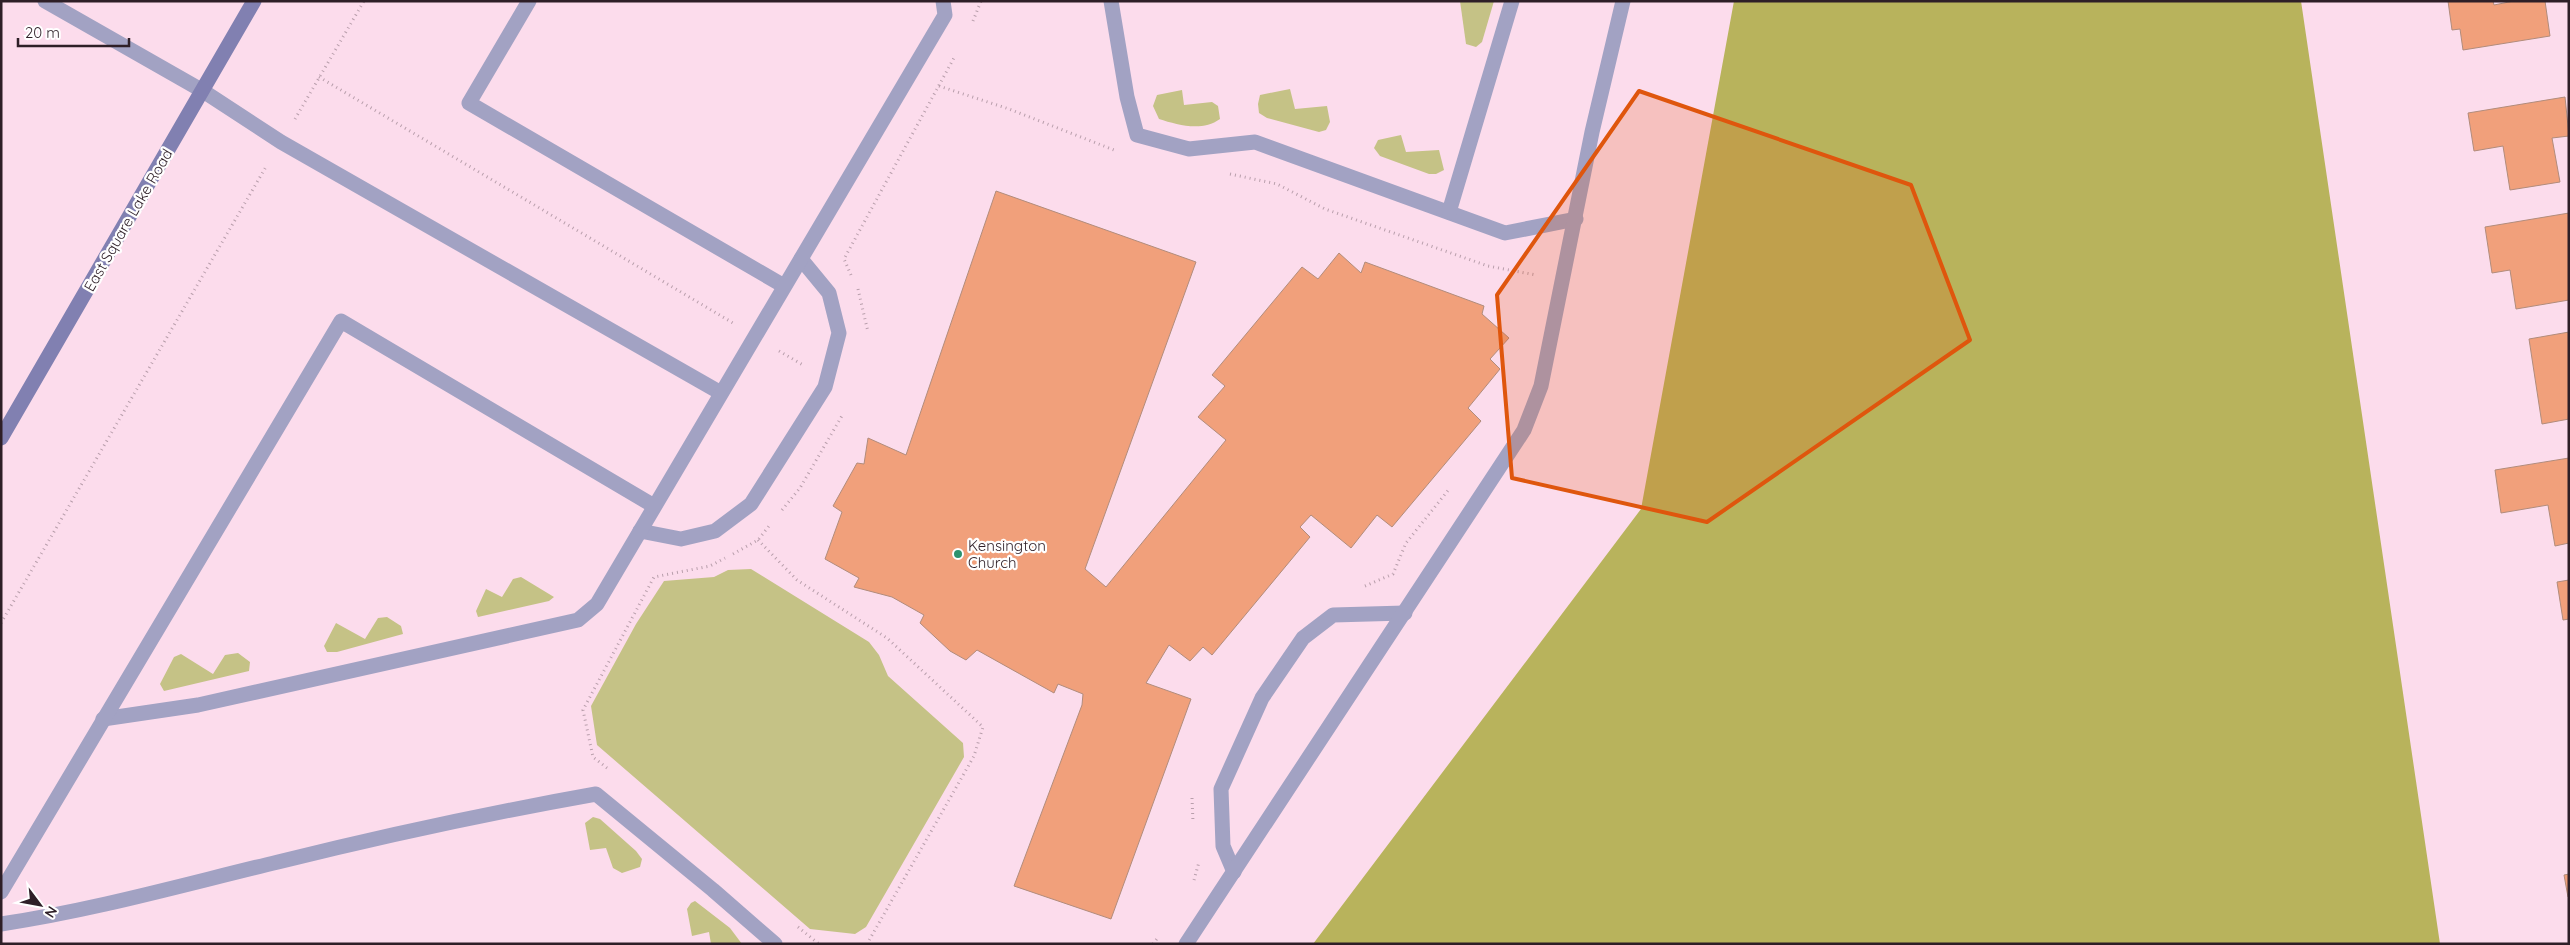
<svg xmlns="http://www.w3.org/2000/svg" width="2570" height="945" font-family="Quicksand,sans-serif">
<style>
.green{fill:#c5c286}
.forest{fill:#b8b35c}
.building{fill:#f1a07b;stroke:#b18c7c}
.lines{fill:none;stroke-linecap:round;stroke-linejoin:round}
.path{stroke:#b99fac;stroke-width:3;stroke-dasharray:1 4;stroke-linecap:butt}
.lane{stroke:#a2a2c3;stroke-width:15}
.secondary{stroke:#8180b1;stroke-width:15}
.marked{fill:#df560d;fill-opacity:0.2;stroke:#df560d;stroke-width:4;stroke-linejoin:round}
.poi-dot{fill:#2c926e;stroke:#fff;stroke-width:2}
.labels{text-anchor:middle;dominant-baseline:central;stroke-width:4.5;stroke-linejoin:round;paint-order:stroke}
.street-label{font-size:15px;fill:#2e1f27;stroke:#fff}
.poi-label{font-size:15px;fill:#2e1f27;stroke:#fff;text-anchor:start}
</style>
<rect width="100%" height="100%" fill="#fcdcec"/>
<!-- green -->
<g class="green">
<polygon points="1460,1 1494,1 1482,42 1476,47 1466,44"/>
<polygon points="1290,89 1295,109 1327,106 1330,122 1326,130 1319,132 1267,118 1259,113 1258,104 1260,95"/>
<path d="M 1182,90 L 1184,105 L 1212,102 L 1218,106 L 1220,119 C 1202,132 1178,125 1159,119 L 1153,106 L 1157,95 Z"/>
<polygon points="1401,135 1406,152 1439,150 1444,170 1436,174 1429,174 1380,156 1374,148 1378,140"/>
<polygon points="751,569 869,642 879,655 888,676 963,743 964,757 866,927 855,934 810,929 597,745 591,706 636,624 664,581 714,577 728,570"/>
<polygon points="521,577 554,597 549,601 478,617 476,611 486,589 502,597 513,579"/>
<polygon points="387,617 401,626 403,634 337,652 327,652 324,646 336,623 365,639 378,618"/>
<polygon points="238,653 250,662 249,671 164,691 160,684 174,657 181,654 213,674 225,655"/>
<polygon points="593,817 600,819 636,851 642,859 640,867 622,873 613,868 606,848 590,850 585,823"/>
<polygon points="695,901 730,928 742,944 711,944 709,932 692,936 687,909 691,903"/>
</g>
<!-- forest -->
<polygon class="forest" points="1734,1 2301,1 2440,944 1313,944 1641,509"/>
<!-- building -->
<g class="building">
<polygon points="2448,1 2493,1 2494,5 2514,1 2545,1 2550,36 2463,50 2460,29 2452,30"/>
<polygon points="2565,97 2569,136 2552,138 2560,182 2510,190 2503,146 2474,151 2468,113"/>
<polygon points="996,191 1196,262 1085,569 1106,587 1226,440 1198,417 1225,386 1212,375 1302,267 1318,279 1339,253 1361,273 1365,262 1484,306 1482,314 1509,338 1490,359 1500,369 1468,408 1481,421 1392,527 1377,515 1351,548 1311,515 1300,527 1310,537 1212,655 1203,647 1190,661 1169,645 1146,683 1191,699 1111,919 1014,886 1082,705 1083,694 1058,684 1054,693 977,650 966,660 950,651 920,623 924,615 892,597 854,587 859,578 825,559 842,512 833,506 857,463 864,464 868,438 906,455"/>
<polygon points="2569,213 2569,300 2516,309 2510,270 2492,273 2485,227"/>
<polygon points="2569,332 2569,419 2542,424 2529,339"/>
<polygon points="2569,458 2569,543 2555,546 2548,505 2501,513 2495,470"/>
<polygon points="2569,580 2569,619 2563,620 2557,582"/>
<polygon points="2569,874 2569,897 2568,897 2564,875"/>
</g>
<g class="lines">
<!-- path -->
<g class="path">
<polyline points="973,21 981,1"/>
<polyline points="319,77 733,323"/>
<polyline points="939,86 1009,109 1114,150"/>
<polyline points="295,119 364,1"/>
<polyline points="1230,174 1277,184 1325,209 1488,266 1536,275"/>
<polyline points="851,275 844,259 955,56"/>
<polyline points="858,289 868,332"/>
<polyline points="779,351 803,365"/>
<polyline points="782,510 800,488 843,414"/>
<polyline points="758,540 797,580 887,638 983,727 974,756 867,944"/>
<polyline points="733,554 758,540 769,526"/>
<polyline points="1365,586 1393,574 1406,543 1450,488"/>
<polyline points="1,623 267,165"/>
<polyline points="607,768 593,757 583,710 654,577 710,566 725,558"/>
<polyline points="1192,798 1193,822"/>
<polyline points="1194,880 1199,862"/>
<polyline points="798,927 819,944"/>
<polyline points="1153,944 1159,936"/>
</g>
<!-- lane -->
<g class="lane">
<polyline points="45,1 203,91 281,142 721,393"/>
<polyline points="529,1 469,103 784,286"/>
<polyline points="1111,1 1127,97 1137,135 1189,149 1255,142 1505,233 1576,219"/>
<polyline points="1449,212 1512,1"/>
<polyline points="640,531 681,539 715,531 751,504 825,387 839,333 829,293 801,259"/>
<polyline points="103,719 198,705 578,620 597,604 945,15 943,1"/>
<polyline points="1234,872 1223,846 1221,789 1262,698 1303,638 1333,615 1405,613"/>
<polyline points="1,892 341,321 654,506"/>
<path d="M 1,924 C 95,910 186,884 278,862 C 383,836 489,813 596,794 L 713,890 L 775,944"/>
<polyline points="1186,944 1524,430 1541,386 1592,132 1623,1"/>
</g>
<!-- secondary -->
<polyline class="secondary" points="1,438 254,1"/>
</g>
<!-- marked area -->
<path class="marked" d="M 1639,91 L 1911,185 L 1970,340 L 1707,522 L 1512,478 L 1497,295 Z"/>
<!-- markers -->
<circle class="poi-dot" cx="958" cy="554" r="5"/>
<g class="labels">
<!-- street labels -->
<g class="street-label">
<text transform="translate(128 220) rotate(-60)">East Square Lake Road</text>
</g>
<!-- poi labels -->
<g class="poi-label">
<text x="968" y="545">Kensington<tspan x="968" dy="17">Church</tspan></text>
</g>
</g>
<!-- border -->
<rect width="2570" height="945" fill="none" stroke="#2e1f27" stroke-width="5"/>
<!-- north arrow -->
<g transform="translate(40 905) rotate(122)" stroke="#ffffff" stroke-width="4" paint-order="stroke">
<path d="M0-4L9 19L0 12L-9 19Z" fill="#2e1f27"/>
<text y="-8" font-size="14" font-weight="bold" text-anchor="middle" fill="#2e1f27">N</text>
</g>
<!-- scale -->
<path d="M18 38v8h111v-8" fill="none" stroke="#2e1f27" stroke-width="2.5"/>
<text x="25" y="38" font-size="15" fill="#2e1f27" stroke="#ffffff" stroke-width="4" paint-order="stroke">20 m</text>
</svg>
